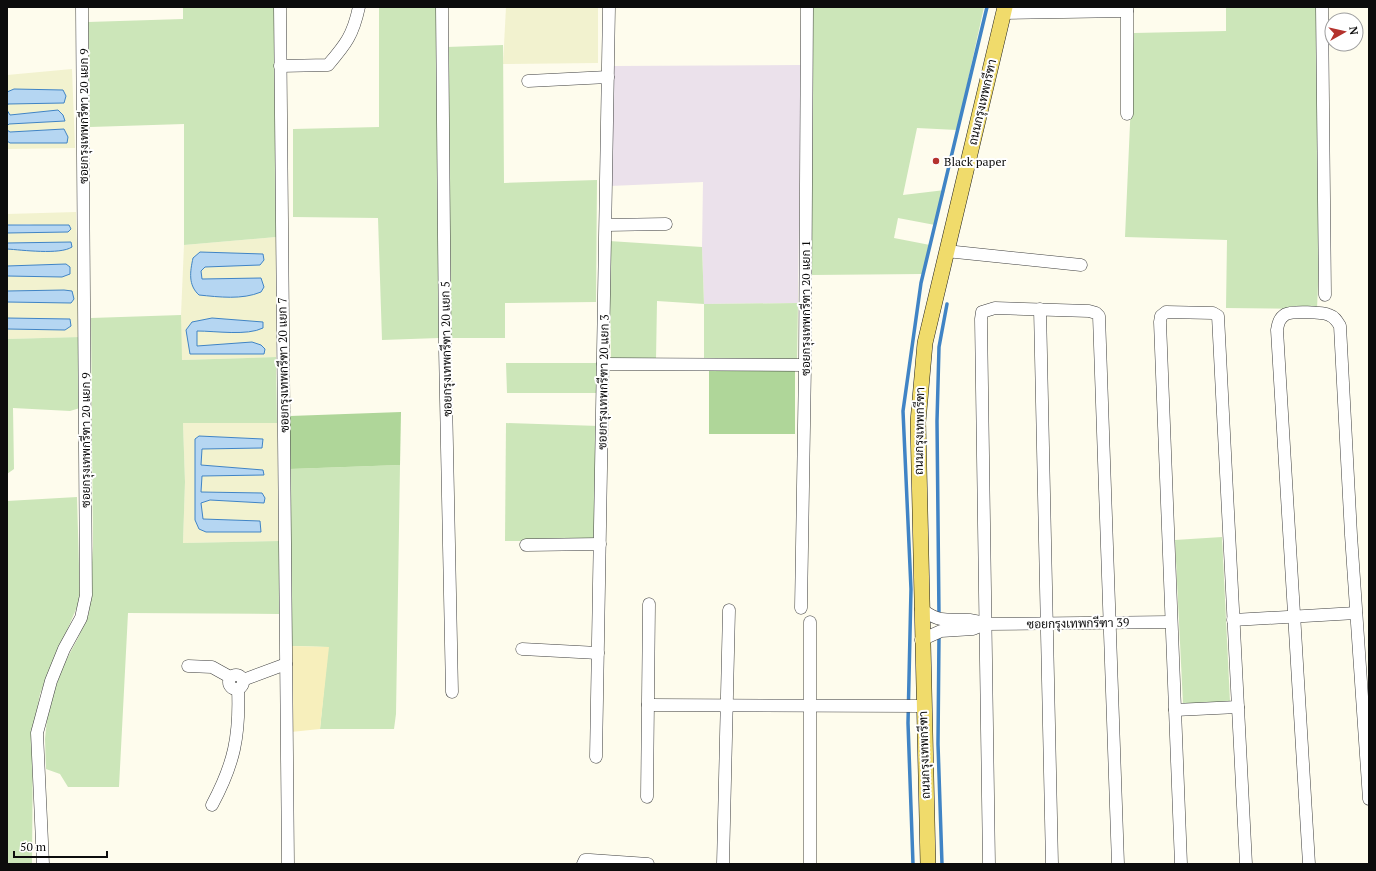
<svg xmlns="http://www.w3.org/2000/svg" width="1376" height="871" font-family="'PT Serif',Sarabun,serif">
<style>
.industrial{fill:#ebe1eb}
.farmland{fill:#f2f2cf;fill-rule:evenodd}
.green{fill:#cce6b9}
.forest{fill:#afd699}
.sand{fill:#f7efbc}
.water{fill:#b5d6f2;stroke:#4084c5}
.lines{fill:none;stroke-linecap:round;stroke-linejoin:round}
.stream{stroke:#4084c5;stroke-width:3.5}
.minor-casing{stroke:#3f3f3f;stroke-width:13}
.major-casing{stroke:#1d1d1d;stroke-width:16}
.minor{stroke:#fff;stroke-width:12}
.major{stroke:#f0db6b;stroke-width:15}
.poi-dot{fill:#b4322d;stroke:#fff;stroke-width:1.5}
.labels{text-anchor:middle;dominant-baseline:central;stroke-width:4;stroke-linejoin:round;paint-order:stroke}
.street-label{font-size:12px;fill:#0c0c0c;stroke:#fff}
.poi-label{font-size:12px;fill:#0c0c0c;stroke:#fff;text-anchor:start}
</style>
<rect width="100%" height="100%" fill="#fefced"/>
<!-- industrial -->
<polygon class="industrial" points="801,65 798,303 704,304 702,247 703,182 610,186 613,66"/>
<!-- farmland -->
<g class="farmland">
<polygon points="506,7 598,7 598,63 503,64"/>
<polygon points="72,69 75,148 7,149 7,141 10,143 64,129 10,132 7,130 8,124 58,110 10,115 7,110 8,104 63,90 14,89 7,92 7,75"/>
<polygon points="76,212 80,337 7,339 7,329 65,330 71,325 70,319 7,318 7,302 71,303 64,290 7,291 7,276 18,276 66,264 7,266 7,249 58,251 70,242 7,243 7,233 68,232 29,224 7,225 7,214"/>
<polygon points="276,237 276,357 181,360 181,315 184,245"/>
<path d="M 183,423 L 277,423 L 279,541 L 183,543 L 185,482 ZM 199,436 L 263,439 L 262,448 L 201,449 L 201,465 L 263,475 L 202,476 L 201,493 L 262,493 L 264,503 L 210,500 L 201,503 L 202,519 L 260,521 L 199,529 L 195,520 L 195,439 Z"/>
</g>
<!-- green -->
<g class="green">
<polygon points="183,7 274,7 276,237 184,245 184,124 90,127 88,22 183,19"/>
<polygon points="379,7 437,7 439,338 382,340 378,218 293,217 293,129 379,127"/>
<polygon points="811,7 984,7 957,130 917,128 903,195 945,190 935,225 898,218 894,238 930,245 922,274 811,275"/>
<polygon points="1226,7 1316,7 1320,237 1317,309 1226,308 1227,240 1125,237 1134,33 1226,31"/>
<polygon points="503,45 504,183 597,180 596,302 505,303 505,338 451,338 447,47"/>
<polygon points="609,241 702,247 704,304 798,303 797,361 704,359 704,304 657,301 656,360 611,359"/>
<polygon points="181,315 182,360 276,357 277,423 183,423 185,482 183,543 279,541 279,614 128,613 119,787 68,787 60,774 46,769 45,739 48,709 63,666 78,638 89,613 93,546 91,318"/>
<polygon points="80,337 80,408 70,411 13,408 14,469 7,474 7,339"/>
<polygon points="506,363 600,363 599,393 507,393"/>
<polygon points="506,423 599,426 597,541 505,541"/>
<polygon points="400,465 396,714 394,729 320,729 328,647 291,646 290,469"/>
<polygon points="77,497 80,600 40,694 33,732 32,864 7,864 7,501"/>
<polygon points="1222,537 1230,702 1183,704 1175,540"/>
</g>
<!-- forest -->
<g class="forest">
<rect x="709" y="370" width="86" height="64"/>
<polygon points="401,412 400,465 290,469 290,416"/>
</g>
<!-- sand -->
<polygon class="sand" points="291,646 329,647 320,729 291,732"/>
<!-- water -->
<g class="water">
<polygon points="14,89 63,90 66,96 64,103 8,104 7,107 7,92"/>
<polygon points="7,110 10,115 58,110 63,115 65,121 9,124 7,126"/>
<polygon points="64,129 68,137 67,143 10,143 7,141 7,130 10,132"/>
<polygon points="7,225 69,225 71,229 68,232 7,233"/>
<path d="M 71,242 L 72,247 C 60,255 22,250 7,249 L 7,243 Z"/>
<path d="M 200,252 L 263,254 L 264,260 L 260,265 L 205,267 L 201,271 L 202,279 L 261,278 L 264,287 L 261,292 C 242,300 219,297 199,295 C 188,285 190,272 193,258 Z"/>
<polygon points="66,264 70,267 70,274 62,277 7,276 7,266"/>
<polygon points="64,290 72,291 74,299 71,303 7,302 7,291"/>
<polygon points="7,318 70,319 71,326 65,330 7,329"/>
<path d="M 212,318 L 263,322 L 263,328 C 247,336 216,331 197,331 L 197,346 L 252,342 L 261,345 L 265,349 L 264,354 L 190,354 L 186,330 L 192,322 Z"/>
<polygon points="199,436 263,439 262,448 202,449 201,465 263,470 264,475 202,476 201,492 262,493 265,498 264,503 210,500 201,503 203,519 260,521 261,532 206,532 199,529 195,520 195,439"/>
</g>
<g class="lines">
<!-- stream -->
<g class="stream">
<polyline points="939,617 937,421 939,347 947,304"/>
<polyline points="939,635 938,744 942,864"/>
<polyline points="913,864 908,723 911,589 903,411 921,283 987,7"/>
</g>
<!-- minor casing -->
<g class="minor-casing">
<g id="minor">
<polyline points="280,7 288,864"/>
<polyline points="442,7 445,349 452,692"/>
<polyline points="1322,7 1325,295"/>
<polyline points="1003,13 1127,11"/>
<path d="M 280,66 L 328,65 C 346,44 353,35 359,7"/>
<polyline points="528,81 608,77"/>
<polyline points="1127,114 1127,7"/>
<polyline points="606,225 666,224"/>
<polyline points="946,251 1081,265"/>
<polyline points="1040,309 1052,864"/>
<polyline points="603,364 805,365"/>
<polyline points="526,545 600,544"/>
<polyline points="801,608 805,365 807,7"/>
<path d="M 921,609 C 927,613 933,618 941,619 C 959,622 965,616 985,624"/>
<polyline points="1233,620 1356,613"/>
<polyline points="810,622 810,864"/>
<polyline points="921,640 941,631 973,629 985,624 1171,622"/>
<polyline points="522,649 598,653"/>
<polyline points="188,666 212,667 230,677"/>
<circle cx="236" cy="682" r="7"/>
<polyline points="243,680 286,664"/>
<polyline points="648,705 923,706"/>
<polyline points="1175,710 1238,707"/>
<polyline points="596,757 609,7"/>
<polyline points="647,797 649,604"/>
<path d="M 212,805 C 234,764 240,736 238,689"/>
<polyline points="43,864 37,733 51,681 64,649 81,618 86,595 82,7"/>
<polyline points="583,864 585,860 590,860 648,864"/>
<polyline points="723,864 729,610"/>
<polyline points="989,864 981,319 982,312 995,308 1089,311 1096,313 1099,316 1118,864"/>
<polyline points="1181,864 1160,322 1161,316 1166,312 1213,313 1218,316 1246,864"/>
<path d="M 1309,864 L 1277,330 C 1278,324 1279,318 1286,314 C 1292,311 1323,312 1329,315 C 1335,317 1337,321 1340,326 L 1351,535 L 1369,799"/>
</g>
</g>
<!-- major casing -->
<g class="major-casing">
<polyline id="major" points="928,864 918,422 925,343 1005,7"/>
</g>
<!-- minor -->
<use href="#minor" class="minor"/>
<!-- major -->
<use href="#major" class="major"/>
</g>
<!-- markers -->
<circle class="poi-dot" cx="936" cy="161" r="4"/>
<g class="labels">
<!-- street labels -->
<g class="street-label">
<text transform="translate(982 102) rotate(-77)">ถนนกรุงเทพกรีฑา</text>
<text transform="translate(83 116) rotate(-90)">ซอยกรุงเทพกรีฑา 20 แยก 9</text>
<text transform="translate(805 308) rotate(-90)">ซอยกรุงเทพกรีฑา 20 แยก 1</text>
<text transform="translate(446 349) rotate(-91)">ซอยกรุงเทพกรีฑา 20 แยก 5</text>
<text transform="translate(283 365) rotate(-91)">ซอยกรุงเทพกรีฑา 20 แยก 7</text>
<text transform="translate(603 382) rotate(-89)">ซอยกรุงเทพกรีฑา 20 แยก 3</text>
<text transform="translate(919 431) rotate(-89)">ถนนกรุงเทพกรีฑา</text>
<text transform="translate(85 440) rotate(-90)">ซอยกรุงเทพกรีฑา 20 แยก 9</text>
<text transform="translate(1078 623) rotate(-1)">ซอยกรุงเทพกรีฑา 39</text>
<text transform="translate(924 755) rotate(-92)">ถนนกรุงเทพกรีฑา</text>
</g>
<!-- poi labels -->
<g class="poi-label">
<text x="944" y="161">Black paper</text>
</g>
</g>
<!-- border -->
<rect width="1376" height="871" fill="none" stroke="#0c0c0c" stroke-width="16"/>
<!-- north arrow -->
<g transform="translate(1344 32) rotate(82)"><circle r="19" fill="#ffffff" stroke="#9e9e9e"/>
<path d="M0-3L7 15L0 10L-7 15Z" fill="#b4322d"/>
<text y="-6" font-size="11" font-weight="bold" text-anchor="middle" fill="#0c0c0c">N</text>
</g>
<!-- scale -->
<path d="M14 851v6h93v-6" fill="none" stroke="#0c0c0c" stroke-width="2"/>
<text x="20" y="851" font-size="12" fill="#0c0c0c" stroke="#ffffff" stroke-width="3" paint-order="stroke">50 m</text>
</svg>
